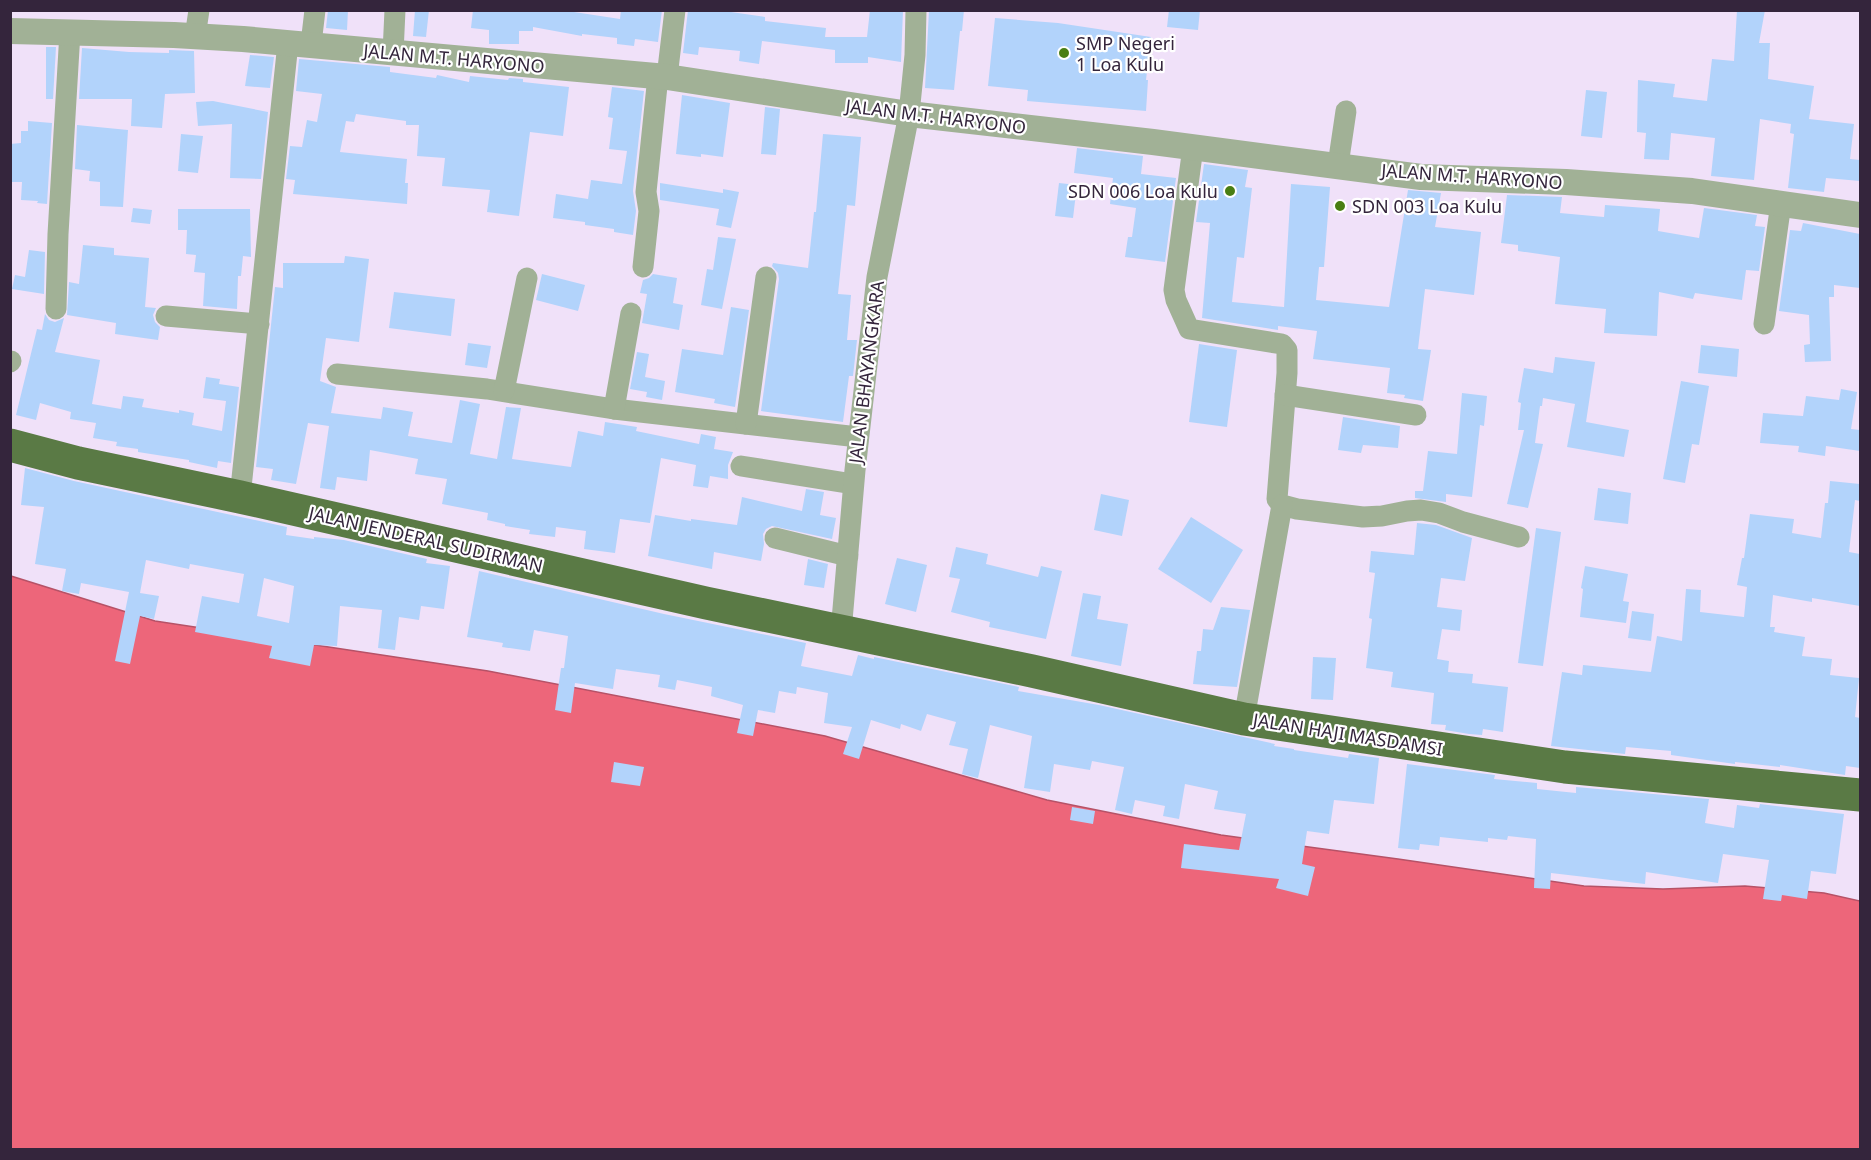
<svg xmlns="http://www.w3.org/2000/svg" width="1871" height="1160" font-family="'Noto Sans',sans-serif">
<style>
.water{fill:#ed667a;stroke:#b65267;stroke-width:1.5}
.building{fill:#b2d3fb;fill-rule:evenodd}
.lines{fill:none;stroke-linecap:round;stroke-linejoin:round}
.minor{stroke:#a1b196;stroke-width:21}
.tertiary{stroke:#a1b196;stroke-width:26}
.trunk{stroke:#5a7a45;stroke-width:33}
.poi-dot{fill:#497e13;stroke:#fff;stroke-width:2}
.labels{text-anchor:middle;dominant-baseline:central;stroke-width:4.5;stroke-linejoin:round;paint-order:stroke}
.poi-label{font-size:18px;fill:#34253c;stroke:#fff;text-anchor:start}
.street-label{font-size:18px;fill:#34253c;stroke:#fff}
</style>
<rect width="100%" height="100%" fill="#f0e1f9"/>
<!-- water -->
<polygon class="water" points="11,576 155,621 488,671 825,736 1047,800 1221,835 1398,859 1584,886 1663,889 1745,886 1824,893 1860,901 1860,1149 11,1150"/>
<!-- building -->
<g class="building">
<polygon points="328,10 348,10 347,30 326,28"/>
<polygon points="415,10 429,10 426,37 413,36"/>
<polygon points="473,10 561,10 620,19 621,10 662,10 658,42 635,39 634,46 617,44 617,38 582,34 582,36 533,27 533,31 519,31 519,44 489,44 489,30 471,28"/>
<polygon points="688,10 731,10 731,12 765,17 765,21 826,28 825,37 867,37 870,10 903,10 901,62 868,57 868,63 835,63 835,50 762,41 759,64 739,61 740,51 699,47 698,55 683,53"/>
<polygon points="929,10 964,10 962,31 960,31 954,90 925,88"/>
<polygon points="1169,10 1200,10 1198,30 1167,27"/>
<polygon points="1737,10 1765,10 1759,43 1770,43 1768,79 1814,86 1809,119 1854,124 1850,159 1860,160 1860,181 1826,178 1824,192 1788,188 1794,134 1790,133 1791,124 1760,119 1754,180 1711,176 1715,138 1671,133 1669,160 1644,159 1646,133 1637,132 1638,80 1675,84 1673,97 1707,101 1712,59 1734,61"/>
<polygon points="995,18 1058,23 1151,37 1146,80 1148,80 1146,111 1027,101 1028,90 988,86"/>
<polygon points="46,47 56,47 53,99 46,99"/>
<polygon points="82,48 129,52 169,53 169,50 194,51 195,93 165,94 162,128 131,126 132,99 79,99"/>
<polygon points="250,55 274,57 270,88 245,86"/>
<polygon points="299,59 390,67 390,72 436,78 437,75 469,82 470,76 508,80 509,78 523,79 523,82 569,87 563,136 530,132 519,216 487,212 490,190 442,186 445,158 417,156 419,125 406,125 406,121 356,114 354,122 346,121 340,152 407,159 405,183 408,183 407,204 293,194 295,180 286,179 290,146 302,147 307,120 317,122 322,94 296,91"/>
<polygon points="612,87 644,91 633,191 636,211 633,235 614,232 614,229 585,225 585,222 553,218 556,194 588,199 591,180 622,184 627,151 609,149 613,118 608,117"/>
<polygon points="1586,90 1607,92 1602,138 1581,136"/>
<polygon points="682,95 730,103 723,157 701,154 701,157 676,154"/>
<polygon points="213,101 268,112 261,179 230,178 232,124 198,126 196,102"/>
<polygon points="765,107 780,109 776,155 761,154"/>
<polygon points="28,121 52,123 47,204 37,203 38,201 21,200 22,182 10,182 10,144 21,143 21,131 28,131"/>
<polygon points="77,125 128,130 123,207 100,206 100,182 89,181 90,171 75,169"/>
<polygon points="181,134 203,136 198,173 178,171"/>
<polygon points="823,134 861,137 855,206 847,205 838,294 851,295 847,340 857,340 853,376 849,376 843,422 761,411 779,279 778,273 772,266 773,263 808,268 814,212 816,212"/>
<polygon points="1077,148 1143,156 1141,174 1176,178 1165,262 1125,257 1128,237 1132,237 1136,208 1110,204 1113,178 1074,173"/>
<polygon points="1204,164 1248,170 1245,187 1252,188 1244,258 1237,257 1232,302 1284,307 1291,184 1330,187 1324,267 1319,267 1316,300 1389,307 1408,190 1441,193 1435,227 1481,232 1474,295 1425,289 1418,349 1431,350 1423,401 1404,398 1405,395 1387,393 1390,368 1313,359 1317,331 1278,326 1278,330 1202,318 1210,223 1196,222"/>
<polygon points="660,183 723,193 723,189 739,192 731,228 716,225 719,209 660,200"/>
<polygon points="1059,183 1077,185 1073,218 1055,216"/>
<polygon points="1507,195 1562,197 1560,213 1604,217 1605,205 1660,209 1658,231 1699,238 1704,208 1757,215 1755,226 1765,227 1759,271 1746,270 1742,300 1695,293 1693,299 1659,292 1657,336 1604,333 1606,309 1555,304 1560,257 1518,251 1518,245 1501,243"/>
<polygon points="133,208 152,210 150,224 131,222"/>
<polygon points="178,209 250,209 251,257 243,256 241,276 238,276 237,309 203,306 205,273 194,272 196,255 186,254 187,230 178,230"/>
<polygon points="1803,223 1860,234 1860,288 1834,285 1834,297 1829,297 1831,361 1805,362 1804,345 1810,344 1809,315 1779,311 1790,230 1801,231"/>
<polygon points="718,237 736,239 722,309 701,305 707,269 713,270"/>
<polygon points="83,245 114,248 114,255 149,258 145,307 156,308 153,315 155,322 160,327 158,340 115,334 116,323 67,315 69,282 79,284"/>
<polygon points="29,250 45,252 44,294 12,289 15,275 25,277"/>
<polygon points="345,256 369,259 359,342 326,338 320,381 336,387 331,413 381,419 383,407 413,412 408,436 452,443 460,400 480,404 470,454 497,459 506,407 521,408 512,459 571,467 578,431 603,436 605,422 637,427 636,431 699,444 701,434 716,437 714,449 733,452 728,465 728,479 710,476 708,488 693,486 696,465 661,458 650,523 620,519 615,553 584,549 586,531 556,527 555,537 529,534 530,530 505,526 505,524 487,520 488,513 442,504 447,479 415,474 418,459 370,450 367,481 337,477 335,490 320,488 329,426 308,423 296,484 271,480 273,469 256,467 275,287 283,288 283,263 344,263"/>
<polygon points="542,274 585,285 578,311 536,300"/>
<polygon points="653,274 677,278 673,303 683,305 679,330 642,323 647,294 640,293 643,280 649,278"/>
<polygon points="394,292 455,299 451,336 389,328"/>
<polygon points="731,307 749,310 735,407 714,403 715,399 675,392 682,349 723,355"/>
<polygon points="45,314 49,320 55,322 64,318 55,352 100,360 92,404 121,409 123,396 144,399 142,407 179,413 179,410 194,413 192,425 222,431 226,401 203,398 206,377 220,379 219,384 239,387 231,463 218,461 217,468 189,462 189,460 138,452 138,449 116,446 117,442 93,438 96,423 70,419 71,412 40,403 36,420 16,415 37,329 42,330"/>
<polygon points="468,343 491,346 487,368 465,365"/>
<polygon points="1199,344 1237,350 1227,427 1189,422"/>
<polygon points="1701,345 1739,349 1737,377 1698,373"/>
<polygon points="637,352 649,354 645,377 665,381 662,400 646,397 647,392 630,389"/>
<polygon points="1555,357 1595,362 1586,422 1629,430 1624,457 1567,447 1575,404 1543,398 1542,406 1540,406 1535,443 1543,444 1528,508 1507,504 1524,430 1518,430 1521,403 1518,402 1524,368 1553,373"/>
<polygon points="1681,381 1709,386 1699,445 1692,444 1685,483 1663,479"/>
<polygon points="1841,389 1857,392 1851,429 1860,430 1860,451 1826,446 1825,456 1798,452 1799,446 1760,443 1763,413 1803,416 1806,396 1839,400"/>
<polygon points="1462,393 1487,396 1484,426 1480,425 1472,497 1446,494 1446,502 1415,498 1415,491 1423,491 1428,451 1457,454"/>
<polygon points="1343,417 1400,426 1398,448 1363,445 1361,453 1338,450"/>
<path d="M 25,468 L 74,481 L 287,527 L 286,535 L 314,539 L 314,537 L 344,540 L 427,559 L 426,563 L 450,566 L 444,609 L 421,606 L 419,620 L 399,617 L 395,650 L 378,648 L 382,610 L 340,606 L 337,646 L 314,645 L 310,666 L 269,658 L 272,646 L 195,632 L 202,596 L 239,603 L 244,574 L 190,564 L 189,569 L 146,560 L 140,593 L 159,596 L 154,619 L 140,616 L 130,664 L 115,661 L 129,592 L 81,583 L 79,594 L 62,591 L 66,569 L 35,564 L 44,507 L 21,505 ZM 264,578 L 294,586 L 289,623 L 257,616 Z"/>
<polygon points="1830,481 1860,484 1860,501 1855,500 1849,552 1860,554 1860,606 1812,598 1812,602 1773,595 1770,627 1775,627 1774,632 1805,637 1802,656 1832,659 1830,675 1859,678 1855,717 1860,718 1860,768 1846,766 1845,775 1780,765 1780,767 1735,762 1735,764 1671,755 1671,751 1626,747 1625,754 1551,746 1562,672 1582,675 1583,665 1651,672 1657,636 1682,641 1686,589 1701,590 1700,612 1744,617 1747,587 1737,585 1742,558 1744,558 1750,514 1794,519 1792,533 1821,538 1825,503 1828,503"/>
<polygon points="1598,488 1631,493 1628,524 1594,520"/>
<polygon points="806,489 824,492 820,515 836,518 832,539 772,526 766,529 763,534 764,544 761,561 714,552 712,569 648,556 655,515 691,521 691,519 737,525 742,497 802,511"/>
<polygon points="1101,494 1129,500 1122,536 1094,530"/>
<polygon points="1191,517 1243,550 1211,603 1158,569"/>
<polygon points="1417,523 1436,525 1472,538 1465,581 1441,578 1437,607 1462,610 1460,631 1442,629 1437,659 1449,661 1448,672 1473,674 1472,683 1508,687 1503,732 1483,729 1482,735 1469,734 1445,730 1446,725 1431,724 1434,693 1391,687 1393,672 1366,668 1372,619 1369,618 1375,573 1369,572 1371,551 1414,555"/>
<polygon points="1536,528 1561,532 1543,666 1518,663"/>
<polygon points="956,547 988,554 986,564 1038,577 1041,566 1062,571 1046,639 989,627 990,622 951,612 960,579 949,577"/>
<polygon points="897,558 927,565 916,612 885,604"/>
<polygon points="808,559 828,564 824,588 804,585"/>
<polygon points="1585,566 1628,574 1623,601 1629,602 1626,623 1580,617 1583,589 1581,588"/>
<polygon points="479,571 664,614 806,643 801,666 852,676 858,655 874,659 874,657 1019,687 1018,691 1099,705 1275,744 1274,746 1294,749 1294,750 1348,758 1349,754 1379,758 1374,804 1334,800 1329,834 1307,831 1302,864 1315,867 1308,896 1276,888 1279,879 1181,868 1184,844 1239,850 1246,814 1214,809 1218,791 1185,784 1179,819 1163,816 1165,806 1135,800 1132,814 1115,810 1124,767 1092,761 1090,770 1054,764 1050,792 1024,788 1032,736 990,725 978,778 962,774 968,749 949,745 956,722 927,714 921,731 901,724 900,729 871,720 859,759 843,754 852,727 824,723 828,693 797,687 796,694 779,691 775,713 758,710 753,736 737,733 743,705 711,696 712,687 677,680 675,690 658,687 660,675 616,669 613,689 575,683 571,713 555,710 561,668 564,668 568,636 534,630 530,651 502,647 503,643 467,637"/>
<polygon points="1083,593 1101,596 1097,619 1128,624 1121,666 1071,656"/>
<polygon points="1221,607 1250,610 1237,687 1193,684 1197,651 1201,651 1203,629 1213,630"/>
<polygon points="1632,611 1654,614 1651,641 1628,638"/>
<polygon points="1313,657 1336,658 1333,700 1311,699"/>
<polygon points="614,762 644,767 640,786 611,782"/>
<polygon points="1407,764 1495,775 1494,779 1537,783 1537,789 1576,793 1576,787 1709,799 1705,823 1734,828 1737,805 1759,808 1760,804 1844,814 1836,874 1811,871 1807,899 1782,895 1781,901 1763,899 1769,860 1723,854 1718,883 1646,872 1645,884 1551,873 1550,889 1534,888 1536,839 1508,836 1507,840 1488,838 1488,842 1440,837 1439,846 1420,844 1419,850 1398,848"/>
<polygon points="1072,807 1095,811 1093,824 1070,820"/>
</g>
<g class="lines">
<!-- minor -->
<g class="minor">
<polyline points="195,37 199,10"/>
<polyline points="311,44 315,10"/>
<polyline points="393,53 395,10"/>
<polyline points="667,77 675,10"/>
<polyline points="1193,147 1174,290 1176,300 1189,329 1282,344 1287,350 1287,373 1277,499 1282,505 1297,509 1363,517 1382,516 1407,511 1421,510 1439,513 1463,522 1519,537"/>
<polyline points="1338,165 1346,111"/>
<polyline points="643,267 649,211 646,192 658,76"/>
<polyline points="56,309 58,234 70,32"/>
<polyline points="166,316 259,324"/>
<polyline points="1764,324 1781,203"/>
<polyline points="10,362 11,361"/>
<polyline points="337,374 487,389 614,409 858,437"/>
<polyline points="504,391 527,278"/>
<polyline points="1285,395 1416,415"/>
<polyline points="614,409 631,313"/>
<polyline points="746,424 766,277"/>
<polyline points="741,466 853,484"/>
<polyline points="240,497 288,43"/>
<polyline points="775,538 848,556"/>
<polyline points="841,632 855,470 877,277 909,114 915,55 916,10"/>
<polyline points="1244,719 1282,505"/>
</g>
<!-- tertiary -->
<polyline class="tertiary" points="10,31 174,35 243,39 667,77 909,114 1153,142 1421,177 1566,182 1692,191 1860,215"/>
<!-- trunk -->
<polyline class="trunk" points="10,445 78,463 240,497 706,603 1032,671 1244,719 1565,767 1860,795"/>
</g>
<!-- markers -->
<g class="poi-dot">
<circle cx="1064" cy="53" r="6"/>
<circle cx="1230" cy="191" r="6"/>
<circle cx="1340" cy="206" r="6"/>
</g>
<g class="labels">
<!-- poi labels -->
<g class="poi-label">
<text x="1076" y="43">SMP Negeri<tspan x="1076" dy="21">1 Loa Kulu</tspan></text>
<text x="1218" y="191" text-anchor="end">SDN 006 Loa Kulu</text>
<text x="1352" y="206">SDN 003 Loa Kulu</text>
</g>
<!-- street labels -->
<g class="street-label">
<text transform="translate(454 58) rotate(5)">JALAN M.T. HARYONO</text>
<text transform="translate(936 116) rotate(7)">JALAN M.T. HARYONO</text>
<text transform="translate(1472 176) rotate(4)">JALAN M.T. HARYONO</text>
<text transform="translate(866 372) rotate(-83)">JALAN BHAYANGKARA</text>
<text transform="translate(426 539) rotate(13)">JALAN JENDERAL SUDIRMAN</text>
<text transform="translate(1348 734) rotate(9)">JALAN HAJI MASDAMSI</text>
</g>
</g>
<!-- border -->
<rect width="1871" height="1160" fill="none" stroke="#34253c" stroke-width="24"/>
</svg>
